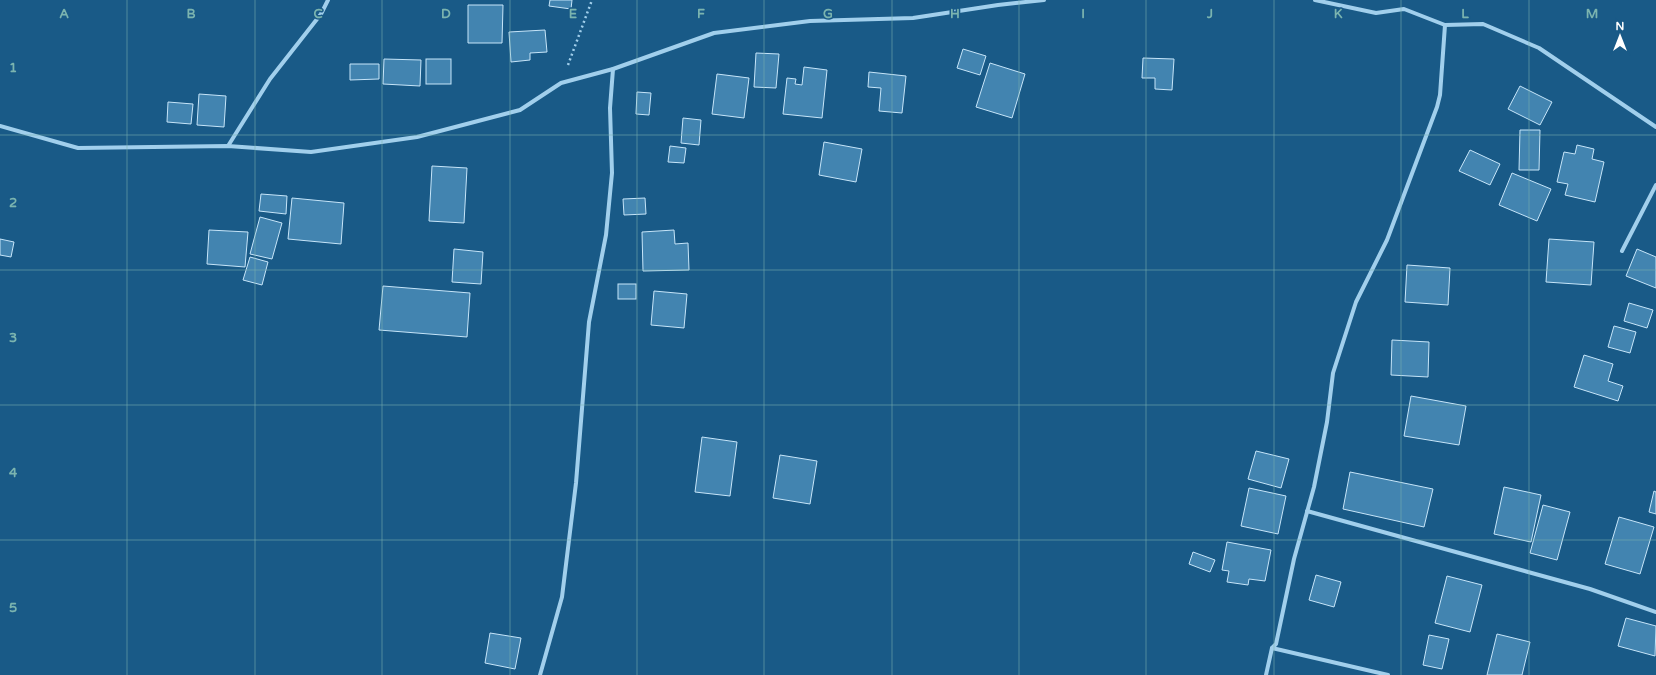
<svg xmlns="http://www.w3.org/2000/svg" width="1656" height="675" font-family="'Varela Round',sans-serif">
<style>
.building{fill:#4284b0;stroke:#c6e5f9}
.lines{fill:none;stroke-linecap:round;stroke-linejoin:round}
.path{stroke:#a1cfec;stroke-width:2.5;stroke-dasharray:2 3;stroke-linecap:butt}
.street{stroke:#a1cfec;stroke-width:4}
.grid{fill:none;stroke:#7bb4af;stroke-width:1;stroke-opacity:0.55}
.grid-label{font-size:13px;text-anchor:middle;font-weight:bold;fill:#7bb4af;stroke:#195a87;stroke-width:3;stroke-linejoin:round;paint-order:stroke}
</style>
<rect width="100%" height="100%" fill="#195a87"/>
<!-- building -->
<g class="building">
<polygon points="550,0 572,0 571,9 549,6"/>
<polygon points="468,5 503,5 502,43 468,43"/>
<polygon points="545,30 547,52 530,53 530,60 511,62 509,32"/>
<polygon points="963,49 986,56 980,75 957,68"/>
<polygon points="756,53 779,54 776,88 754,87"/>
<polygon points="1143,58 1174,59 1172,90 1155,89 1155,78 1142,78"/>
<polygon points="384,59 421,60 420,86 383,84"/>
<rect x="426" y="59" width="25" height="25"/>
<polygon points="990,63 1025,74 1012,118 976,107"/>
<polygon points="350,64 379,64 379,79 350,80"/>
<polygon points="804,67 827,70 822,118 783,114 787,78 796,79 795,84 802,85"/>
<polygon points="869,72 906,76 902,113 879,111 881,88 868,87"/>
<polygon points="717,74 749,78 744,118 712,114"/>
<polygon points="1520,86 1552,102 1540,125 1508,109"/>
<polygon points="637,92 651,93 649,115 636,114"/>
<polygon points="199,94 226,96 224,127 197,125"/>
<polygon points="168,102 193,104 191,124 167,122"/>
<polygon points="683,118 701,120 699,145 681,143"/>
<polygon points="1520,130 1540,130 1539,170 1519,170"/>
<polygon points="824,142 862,149 856,182 819,175"/>
<polygon points="1577,145 1594,149 1592,159 1604,162 1595,202 1565,195 1568,184 1557,182 1564,152 1575,154"/>
<polygon points="670,146 686,148 684,163 668,162"/>
<polygon points="1470,150 1500,164 1490,185 1459,171"/>
<polygon points="432,166 467,168 464,223 429,221"/>
<polygon points="1512,173 1551,189 1537,221 1499,205"/>
<polygon points="261,194 287,196 286,214 259,211"/>
<polygon points="292,198 344,203 341,244 288,239"/>
<polygon points="645,198 646,214 624,215 623,199"/>
<polygon points="260,217 282,223 272,259 250,254"/>
<polygon points="209,230 248,232 245,267 207,264"/>
<polygon points="674,230 675,244 688,243 689,270 643,271 642,232"/>
<polygon points="0,239 14,242 11,257 0,255"/>
<polygon points="1549,239 1594,242 1591,285 1546,282"/>
<polygon points="454,249 483,252 481,284 452,282"/>
<polygon points="1637,249 1656,257 1656,288 1626,276"/>
<polygon points="250,257 268,262 262,285 243,280"/>
<polygon points="1407,265 1450,268 1448,305 1405,302"/>
<rect x="618" y="284" width="18" height="15"/>
<polygon points="383,286 470,293 467,337 379,330"/>
<polygon points="654,291 687,294 684,328 651,325"/>
<polygon points="1629,303 1653,310 1647,328 1624,321"/>
<polygon points="1614,326 1636,332 1630,353 1608,347"/>
<polygon points="1392,340 1429,342 1428,377 1391,375"/>
<polygon points="1584,355 1613,364 1608,381 1623,386 1618,401 1574,387"/>
<polygon points="1411,396 1466,406 1459,445 1404,436"/>
<polygon points="702,437 737,442 730,496 695,492"/>
<polygon points="1256,451 1289,459 1281,488 1248,479"/>
<polygon points="780,455 817,461 810,504 773,498"/>
<polygon points="1350,472 1433,489 1424,527 1343,509"/>
<polygon points="1504,487 1541,495 1531,542 1494,534"/>
<polygon points="1249,488 1286,496 1278,534 1241,526"/>
<polygon points="1654,491 1656,492 1656,514 1649,512"/>
<polygon points="1543,505 1570,512 1557,560 1530,553"/>
<polygon points="1619,517 1654,527 1640,574 1605,564"/>
<polygon points="1227,542 1271,550 1265,581 1249,579 1248,585 1227,582 1229,571 1222,570"/>
<polygon points="1193,552 1215,560 1210,572 1189,564"/>
<polygon points="1316,575 1341,582 1334,607 1309,600"/>
<polygon points="1447,576 1482,585 1470,632 1435,623"/>
<polygon points="1626,618 1656,626 1655,656 1618,646"/>
<polygon points="490,633 521,638 515,669 485,663"/>
<polygon points="1497,634 1530,642 1522,675 1487,675"/>
<polygon points="1429,635 1449,639 1442,669 1423,665"/>
</g>
<g class="lines">
<!-- path -->
<polyline class="path" points="568,65 592,0"/>
<!-- street -->
<g class="street">
<polyline points="1315,0 1376,13 1404,9 1445,25 1483,24 1539,48 1656,127"/>
<polyline points="0,126 78,148 228,146 311,152 417,137 520,110 561,83 613,69 714,33 810,21 913,18 998,5 1044,0"/>
<polyline points="228,146 270,79 321,14 328,0"/>
<polyline points="1622,251 1656,185"/>
<polyline points="1307,511 1590,589 1656,612"/>
<polyline points="1272,648 1388,675"/>
<polyline points="540,675 562,597 576,483 589,322 606,235 612,173 610,108 613,69"/>
<polyline points="1266,675 1272,648 1276,644 1294,559 1314,487 1327,422 1333,373 1356,302 1387,240 1437,107 1440,95 1445,25"/>
</g>
</g>
<!-- grid -->
<path class="grid" d="M 127,0 L 127,675M 255,0 L 255,675M 382,0 L 382,675M 510,0 L 510,675M 637,0 L 637,675M 764,0 L 764,675M 892,0 L 892,675M 1019,0 L 1019,675M 1146,0 L 1146,675M 1274,0 L 1274,675M 1401,0 L 1401,675M 1529,0 L 1529,675M 0,135 L 1656,135M 0,270 L 1656,270M 0,405 L 1656,405M 0,540 L 1656,540"/>
<g class="grid-label">
<text x="64" y="18">A</text>
<text x="191" y="18">B</text>
<text x="318" y="18">C</text>
<text x="446" y="18">D</text>
<text x="573" y="18">E</text>
<text x="701" y="18">F</text>
<text x="828" y="18">G</text>
<text x="955" y="18">H</text>
<text x="1083" y="18">I</text>
<text x="1210" y="18">J</text>
<text x="1338" y="18">K</text>
<text x="1465" y="18">L</text>
<text x="1592" y="18">M</text>
<text x="13" y="72">1</text>
<text x="13" y="207">2</text>
<text x="13" y="342">3</text>
<text x="13" y="477">4</text>
<text x="13" y="612">5</text>
</g>
<!-- north arrow -->
<g transform="translate(1620 36)" stroke="#195a87" stroke-width="3" paint-order="stroke">
<path d="M0-3L7 15L0 10L-7 15Z" fill="#ffffff"/>
<text y="-6" font-size="11" font-weight="bold" text-anchor="middle" fill="#ffffff">N</text>
</g>
</svg>
